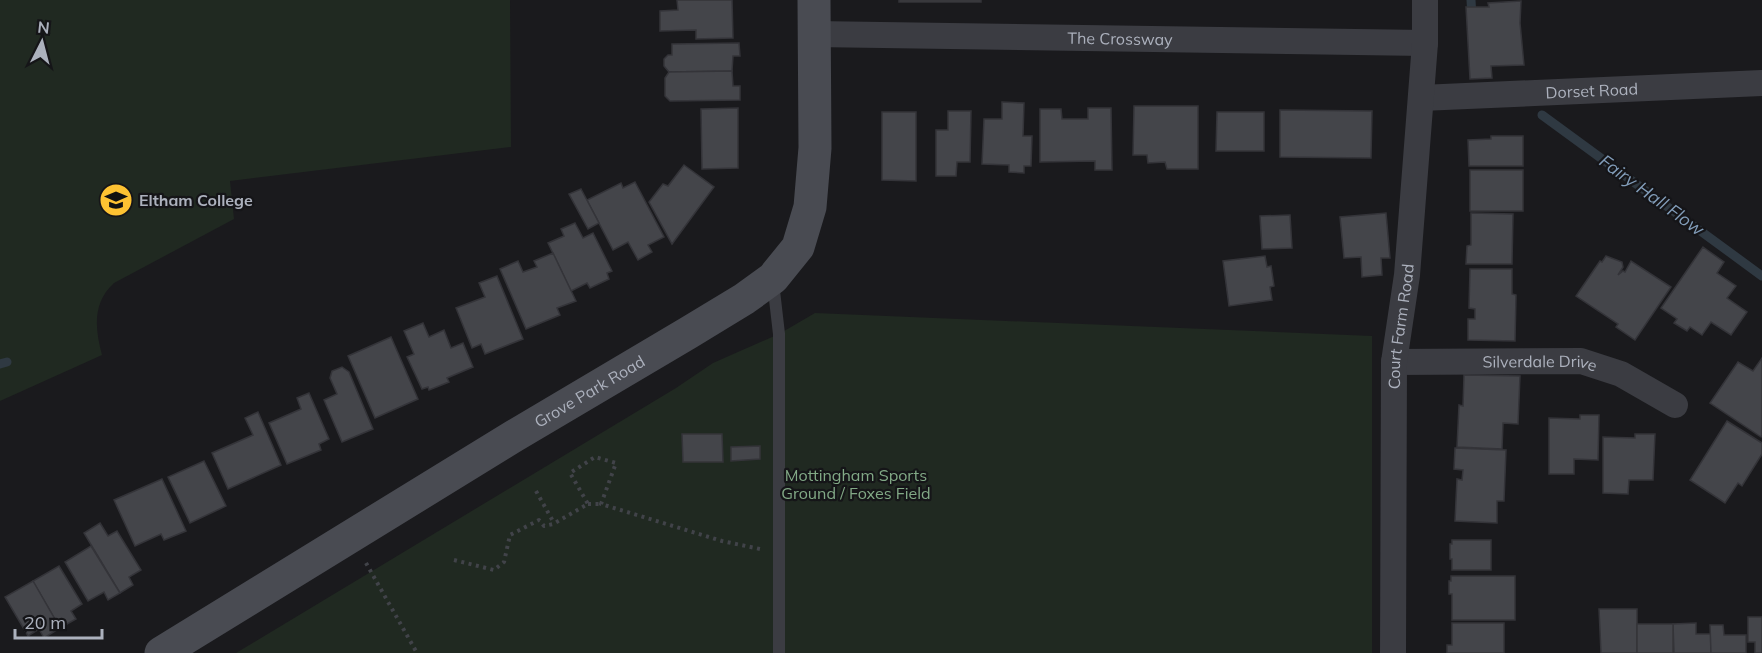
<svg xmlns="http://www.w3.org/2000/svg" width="1762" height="653" font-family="Mulish,sans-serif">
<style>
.green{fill:#202921}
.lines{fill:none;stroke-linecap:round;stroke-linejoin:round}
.stream{stroke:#2f3942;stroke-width:9}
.building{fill:#44454a;stroke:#343439;stroke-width:1.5}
.path{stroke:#414349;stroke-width:4;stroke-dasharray:3 4.5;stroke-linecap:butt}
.lane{stroke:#3b3c42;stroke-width:12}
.street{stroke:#3b3c42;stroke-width:26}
.secondary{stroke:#494b52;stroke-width:33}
.labels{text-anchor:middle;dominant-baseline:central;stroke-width:4.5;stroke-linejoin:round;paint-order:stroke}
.street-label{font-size:16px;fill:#acb1bd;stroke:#151518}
.poi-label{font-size:16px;font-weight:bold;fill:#acb1bd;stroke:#151518;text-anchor:start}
.park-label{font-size:16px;fill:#82a986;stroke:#151518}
.water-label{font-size:18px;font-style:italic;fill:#829db9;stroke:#151518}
</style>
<rect width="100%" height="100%" fill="#1a1a1d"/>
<!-- green -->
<g class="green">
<path d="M 0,0 L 510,0 L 511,147 L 230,181 L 234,219 L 114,283 C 92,303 95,329 102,355 L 0,401 Z"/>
<polygon points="815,313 1372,336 1372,653 236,653 676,388 713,363 779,334"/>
</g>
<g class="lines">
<!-- stream -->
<g class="stream">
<polyline points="1471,0 1472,17"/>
<polyline points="1542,115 1762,276"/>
<polyline points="0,364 7,362"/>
</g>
</g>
<!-- building -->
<g class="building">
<polygon points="677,0 732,0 733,38 696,39 696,30 660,31 660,11 678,10"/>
<rect x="899" y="0" width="82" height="2"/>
<polygon points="1521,1 1520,23 1524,65 1491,66 1492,78 1470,79 1466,7 1489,7 1488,3"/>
<polygon points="739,43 740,56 733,56 732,71 669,72 664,66 664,59 668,55 672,55 672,44"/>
<polygon points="732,71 733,86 740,86 740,100 670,101 665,96 665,78 669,72"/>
<polygon points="1002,102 1024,103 1023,136 1032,136 1031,166 1024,166 1024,173 1009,172 1009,165 982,164 984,119 1002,119"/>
<polygon points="1134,106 1198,106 1198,169 1167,169 1165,162 1148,163 1147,155 1133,155"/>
<polygon points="738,108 738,168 702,169 701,109"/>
<polygon points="1088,108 1111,108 1112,170 1095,170 1095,161 1040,162 1040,109 1061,109 1062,119 1088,119"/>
<polygon points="1280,110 1372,111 1371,158 1280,157"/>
<polygon points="948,111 971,111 970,162 957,162 956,176 936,176 936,130 948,130"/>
<polygon points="882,112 916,112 916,181 882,180"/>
<polygon points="1217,112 1264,112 1264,151 1216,151"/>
<polygon points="1491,136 1523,136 1523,166 1469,166 1468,140 1491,139"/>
<polygon points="684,165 714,187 672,244 649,202 663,184 668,186"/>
<rect x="1470" y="170" width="53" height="41"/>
<polygon points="635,182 664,237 648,245 652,252 638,260 628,242 613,250 587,200 621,183 623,188"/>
<polygon points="581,189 599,223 588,229 569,194"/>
<polygon points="1386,213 1390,258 1381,258 1382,275 1362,277 1361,257 1344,258 1340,217"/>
<polygon points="1471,213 1513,214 1512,264 1466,264 1467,246 1471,245"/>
<polygon points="1290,215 1292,248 1262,249 1260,216"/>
<polygon points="575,223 583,238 593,233 612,271 607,273 609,279 590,288 587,283 571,291 548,243 564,236 561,229"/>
<polygon points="1703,247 1724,262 1717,273 1736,286 1727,298 1747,312 1731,335 1711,322 1702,335 1690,327 1687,331 1674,323 1677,319 1661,308"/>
<polygon points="553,253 576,301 557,308 560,315 526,329 500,269 518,261 523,272 537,267 534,261"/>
<polygon points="1265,256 1267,267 1271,266 1274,286 1270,287 1272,300 1229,306 1223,261"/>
<polygon points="1606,256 1622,262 1623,267 1618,275 1623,271 1625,272 1631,261 1671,287 1635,340 1616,327 1618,324 1576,296 1600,261 1602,262"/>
<polygon points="1470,269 1512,269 1512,294 1516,295 1515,341 1468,340 1468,319 1475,319 1475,309 1469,308"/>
<polygon points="497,276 523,339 485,354 481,344 472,348 456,308 485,297 479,283"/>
<polygon points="423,323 429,337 444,330 451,348 463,343 473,367 447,378 449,382 429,390 428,387 422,389 407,357 414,354 404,331"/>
<polygon points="391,337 418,399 375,418 348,356"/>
<polygon points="1762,358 1762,435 1761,437 1710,403 1738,362 1753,371"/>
<polygon points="342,367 349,372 373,429 342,442 324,400 337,394 330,378 332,371"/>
<polygon points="1464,375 1520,376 1518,424 1503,423 1502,449 1457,447 1459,405 1463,406"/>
<polygon points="309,393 329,439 319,444 321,450 287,464 269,423 301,409 297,398"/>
<polygon points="258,412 281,465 228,489 212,453 253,435 245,418"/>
<polygon points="1580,415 1599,415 1598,460 1574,459 1574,474 1549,474 1549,418 1580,419"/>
<polygon points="1727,421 1762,443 1762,454 1742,486 1738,483 1725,503 1690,480"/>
<polygon points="682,434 722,434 723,462 683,462"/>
<polygon points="1635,434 1655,434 1653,480 1629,480 1628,494 1603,493 1603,437 1635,438"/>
<polygon points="760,446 760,459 731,461 731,447"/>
<polygon points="1455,448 1506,450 1504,501 1497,501 1497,523 1455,521 1457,479 1462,480 1463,470 1454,469"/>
<polygon points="204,461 226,506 190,523 168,477"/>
<polygon points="162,479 186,531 164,540 161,534 135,546 114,500"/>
<polygon points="100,523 108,536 117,531 141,570 129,577 133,585 120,593 84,533"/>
<polygon points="1452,540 1491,540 1491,570 1452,570 1452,559 1450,559 1450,544 1452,544"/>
<polygon points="91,546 120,593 108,600 104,592 88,601 65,562"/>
<polygon points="59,566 82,604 71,611 76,619 60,628 33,581"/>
<polygon points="1451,576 1515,576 1515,620 1452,620 1452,594 1449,594 1449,581 1451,581"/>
<polygon points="33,581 60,628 44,638 39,629 28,636 5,597"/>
<polygon points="1599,609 1637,609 1637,653 1601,653"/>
<polygon points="1748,617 1762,617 1762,653 1755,653 1755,642 1748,642"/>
<polygon points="1452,623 1504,623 1504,653 1447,653 1447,645 1452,645"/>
<polygon points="1696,623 1696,634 1711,634 1711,653 1674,653 1673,624"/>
<rect x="1637" y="624" width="36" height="29"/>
<polygon points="1710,625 1723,625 1724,635 1746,635 1746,653 1711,653"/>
</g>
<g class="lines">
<!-- path -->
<g class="path">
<polyline points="536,491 554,523"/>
<polyline points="588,504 601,504"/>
<polyline points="454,560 494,570 504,562 510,535 539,520 544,526 553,524 588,504 570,473 595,457 616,463 601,504 722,541 760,549"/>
<polyline points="366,563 417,653"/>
</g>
<!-- lane -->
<polyline class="lane" points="773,282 779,334 779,653"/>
<!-- street -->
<g class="street">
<path id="s1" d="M 814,34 L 1425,43"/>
<path id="s2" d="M 1421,98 L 1762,83"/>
<path id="s3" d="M 1394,362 L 1581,361 L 1621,374 L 1675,405"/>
<path id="s4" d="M 1393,653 L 1394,362 L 1407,275 L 1425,43 L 1425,0"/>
</g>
<!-- secondary -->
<path class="secondary" id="s5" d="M 161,653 L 514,436 L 688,333 L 744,299 L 773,278 L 798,247 L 810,207 L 815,148 L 814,0"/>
</g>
<!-- icons -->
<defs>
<g id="school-disc" transform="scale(1.725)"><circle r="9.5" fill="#fdc232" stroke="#151518"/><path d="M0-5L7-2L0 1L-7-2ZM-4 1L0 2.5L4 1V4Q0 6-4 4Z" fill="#111"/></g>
</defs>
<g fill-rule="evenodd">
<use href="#school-disc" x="116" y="200"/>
</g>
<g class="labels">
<!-- street labels -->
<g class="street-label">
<text stroke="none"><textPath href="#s1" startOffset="306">The Crossway</textPath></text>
<text stroke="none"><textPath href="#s2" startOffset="171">Dorset Road</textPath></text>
<text stroke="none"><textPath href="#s4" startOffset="327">Court Farm Road</textPath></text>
<text stroke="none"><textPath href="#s3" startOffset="146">Silverdale Drive</textPath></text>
<text stroke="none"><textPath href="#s5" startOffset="502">Grove Park Road</textPath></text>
</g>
<!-- poi labels -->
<g class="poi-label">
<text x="139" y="200">Eltham College</text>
</g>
<!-- park labels -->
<g class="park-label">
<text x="856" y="475">Mottingham Sports<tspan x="856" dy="18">Ground / Foxes Field</tspan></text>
</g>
<!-- water labels -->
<g class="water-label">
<text transform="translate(1652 195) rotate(36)">Fairy Hall Flow</text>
</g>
</g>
<!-- north arrow -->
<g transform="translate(42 42) rotate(6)" stroke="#151518" stroke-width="4.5" paint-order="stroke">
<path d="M0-4.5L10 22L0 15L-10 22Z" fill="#acb1bd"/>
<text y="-9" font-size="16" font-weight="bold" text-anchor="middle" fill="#acb1bd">N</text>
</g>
<!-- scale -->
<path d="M15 629v9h87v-9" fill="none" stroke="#acb1bd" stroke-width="3"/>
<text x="24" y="629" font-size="18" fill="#acb1bd" stroke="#151518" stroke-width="4.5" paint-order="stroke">20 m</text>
</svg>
